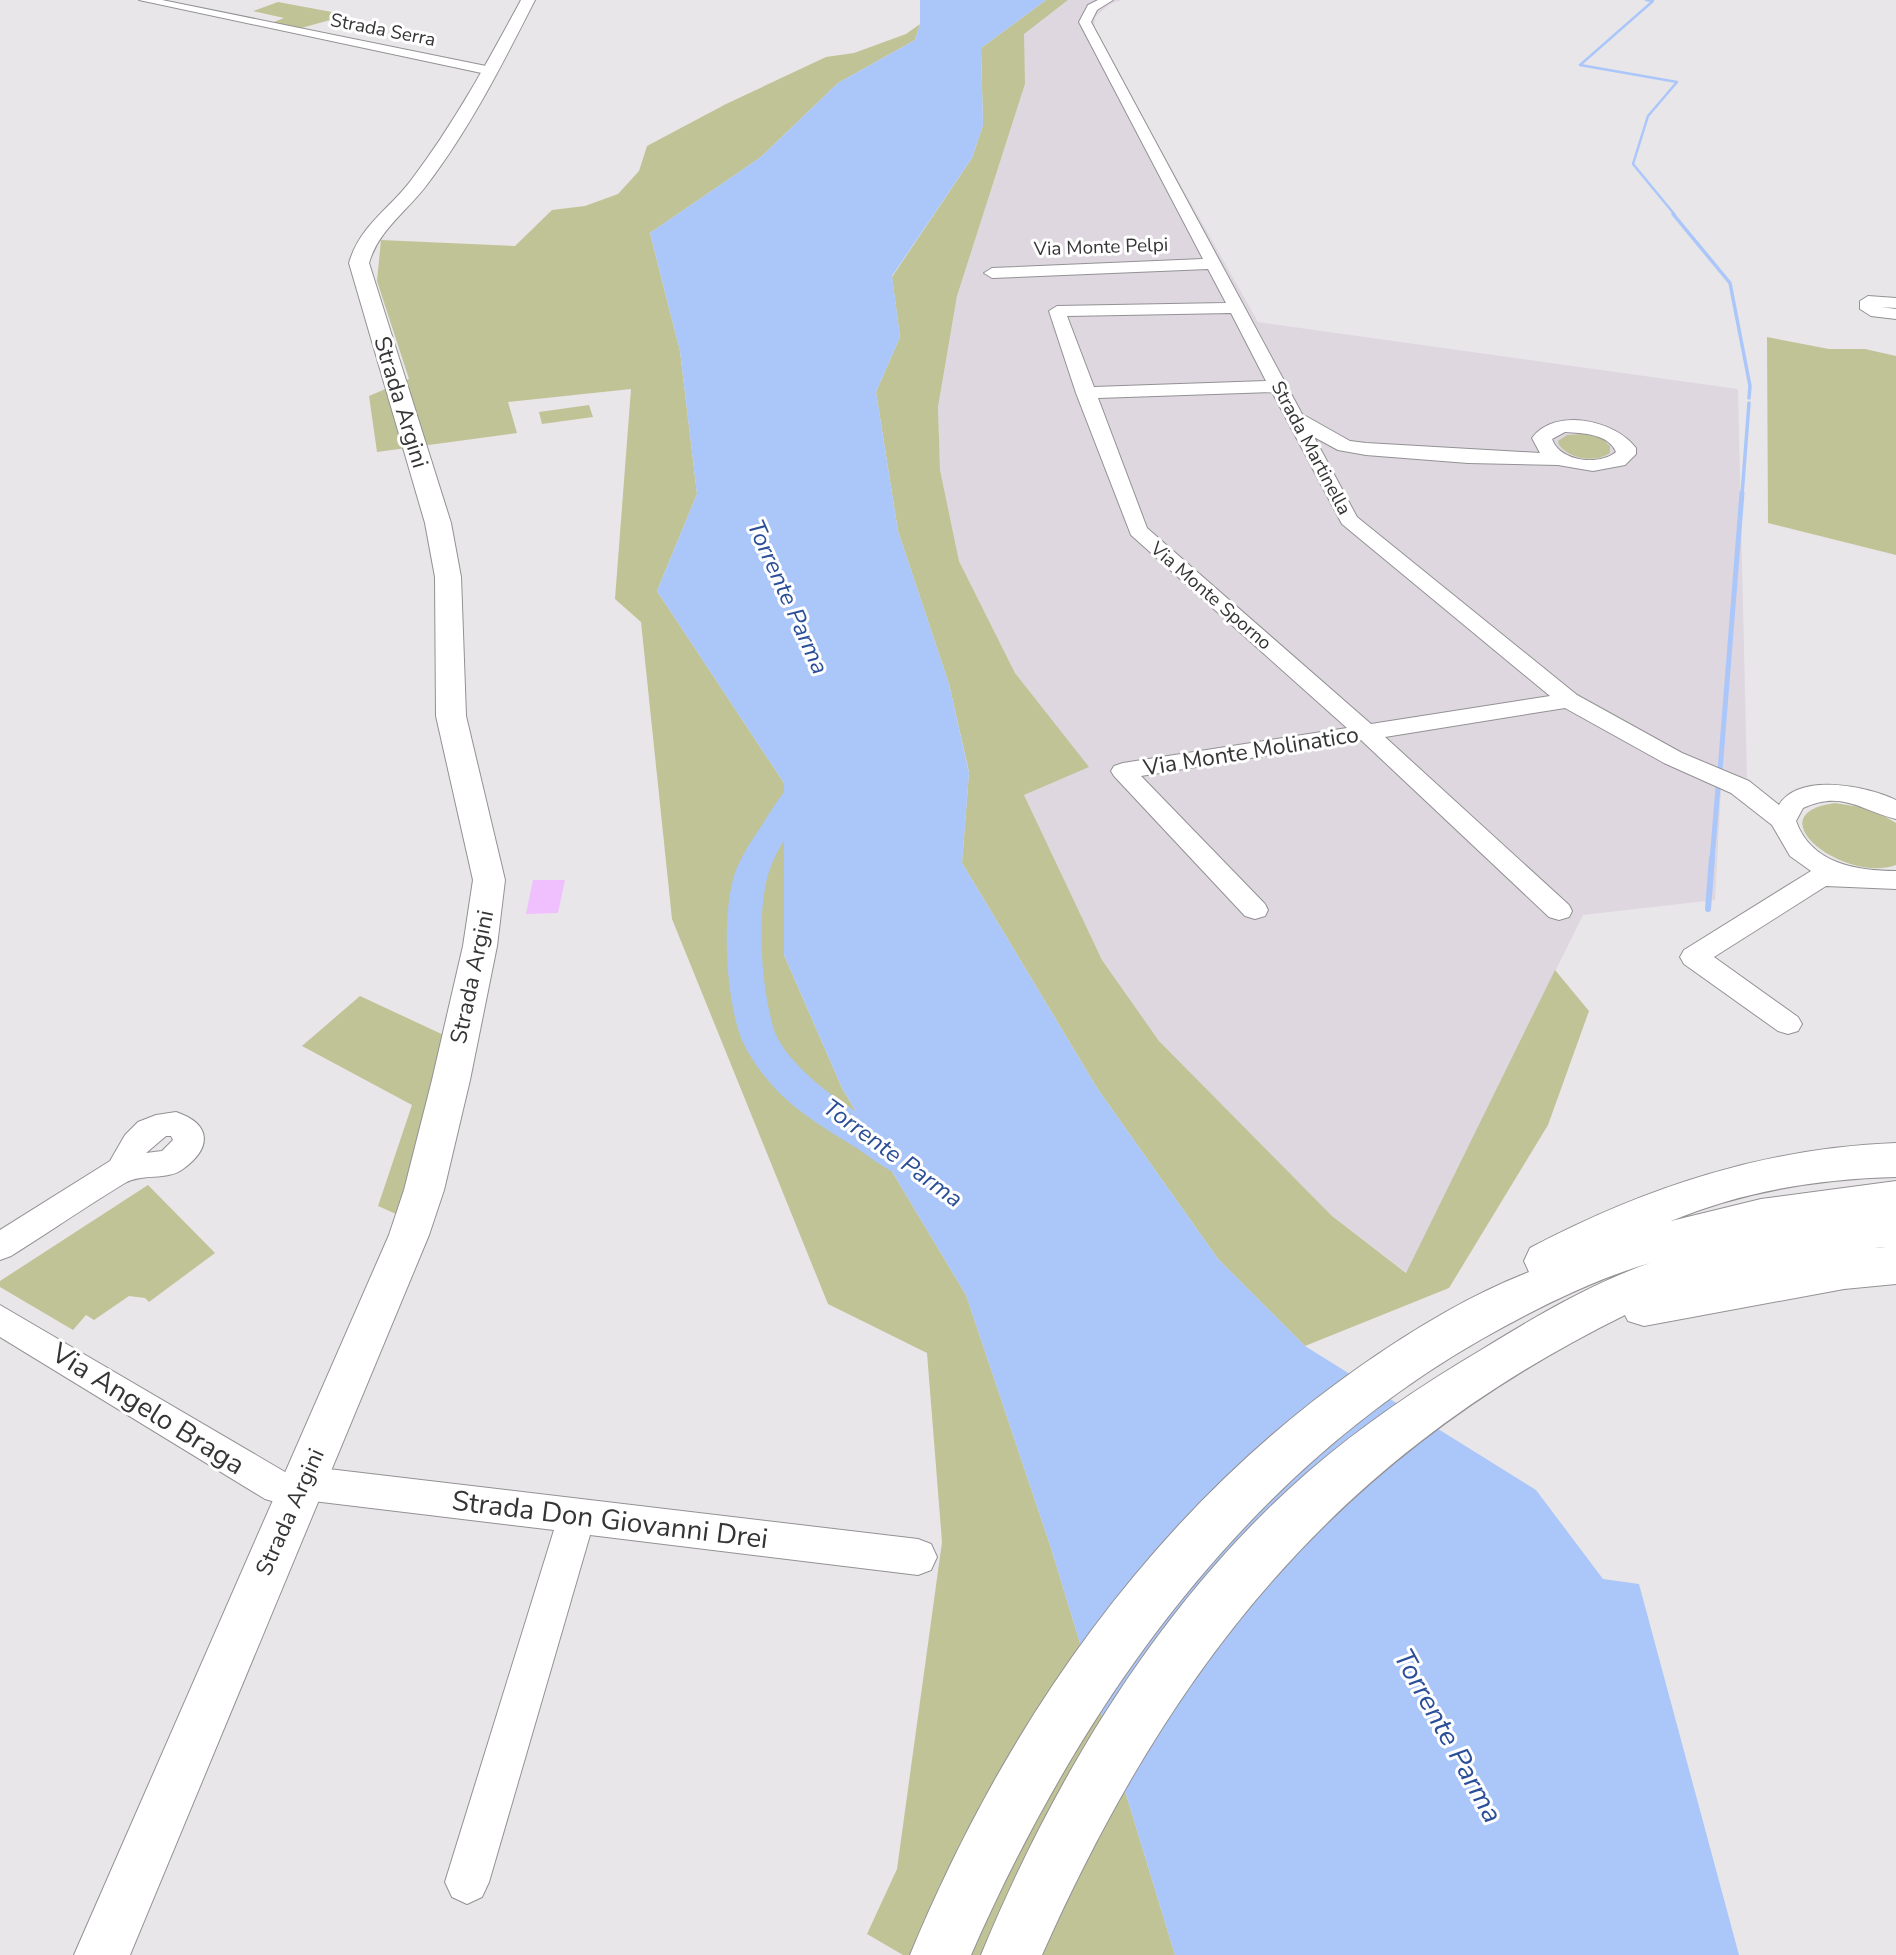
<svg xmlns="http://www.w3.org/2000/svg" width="1896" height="1955" font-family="'Nunito Sans',sans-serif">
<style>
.built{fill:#ded7e0}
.green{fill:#c0c396}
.water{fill:#abc7fa}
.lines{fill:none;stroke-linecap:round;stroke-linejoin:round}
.stream-far3{stroke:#abc7fa;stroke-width:2.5}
.stream-far2{stroke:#abc7fa;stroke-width:3.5}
.stream-far1{stroke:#abc7fa;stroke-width:5}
.stream{stroke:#abc7fa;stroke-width:6}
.river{fill:#abc7fa;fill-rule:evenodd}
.building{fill:#f0bffd}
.minor-casing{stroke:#939194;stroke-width:2}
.major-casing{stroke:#939194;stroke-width:2}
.highway-casing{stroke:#939194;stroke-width:2}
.minor{fill:#fff;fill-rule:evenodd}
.major{fill:#fff;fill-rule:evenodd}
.highway{fill:#fff;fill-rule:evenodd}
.labels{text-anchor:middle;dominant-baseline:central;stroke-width:6;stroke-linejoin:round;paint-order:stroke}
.far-street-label{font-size:19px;fill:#363536;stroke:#fff}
.street-label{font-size:23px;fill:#363536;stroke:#fff}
.water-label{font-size:24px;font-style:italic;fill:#2b4e98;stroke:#fff}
.near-street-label{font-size:28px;fill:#363536;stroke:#fff}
.near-water-label{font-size:28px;font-style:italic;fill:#2b4e98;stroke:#fff}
</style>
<rect width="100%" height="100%" fill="#e9e6e9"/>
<!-- built -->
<polygon class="built" points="1068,0 1122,0 1110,4 1095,17 1094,31 1258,322 1738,389 1747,778 1722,772 1715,900 1583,915 1407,1273 1332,1216 1159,1041 1102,960 1024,795 1088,767 1015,673 959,561 940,470 938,407 957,296 1025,84 1023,34"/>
<!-- green -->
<g class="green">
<polygon points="1046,0 1068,0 1024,34 1025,84 957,296 938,407 940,470 959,561 1015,673 1089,767 1024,795 1102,960 1159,1041 1332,1216 1406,1273 1555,970 1589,1011 1548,1125 1449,1288 1305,1346 1218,1259 1097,1088 962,863 969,772 949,684 898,531 876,392 900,337 892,277 972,158 983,125 981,48"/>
<polygon points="278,2 348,15 294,30 266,25 284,18 253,11"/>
<polygon points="920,24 915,40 838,83 761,157 650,233 680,351 697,494 657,591 784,783 784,955 842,1088 966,1295 1051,1548 1175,1955 903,1955 867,1934 897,1869 942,1542 927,1353 828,1304 672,919 641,622 615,599 631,389 508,402 517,433 377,452 369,396 409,379 377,281 381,240 515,246 552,210 585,206 618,194 639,171 647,146 726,104 826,57 854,53 906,34"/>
<polygon points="1767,337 1829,349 1865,349 1896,356 1896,555 1768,523"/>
<polygon points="589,405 593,417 542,424 539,412"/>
<path d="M 1583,434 L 1601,438 L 1610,446 L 1610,453 C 1595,463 1571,460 1559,445 L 1558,441 L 1567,435 Z"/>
<path d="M 1835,803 L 1872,809 L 1896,823 L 1896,865 C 1845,884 1753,814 1835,803 Z"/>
<polygon points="360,996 448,1037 405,1205 396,1214 378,1206 412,1105 302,1046"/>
<polygon points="148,1185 215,1253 149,1302 145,1298 129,1296 94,1320 86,1315 73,1330 0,1287 0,1281"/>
</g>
<!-- water -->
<polygon class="water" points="920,0 1046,0 981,48 983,125 972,158 892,276 900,337 876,392 898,531 949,684 969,773 962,863 1097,1088 1218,1259 1305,1346 1536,1490 1603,1579 1639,1584 1739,1955 1175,1955 1051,1548 966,1295 842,1088 784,955 784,783 657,591 697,494 680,351 650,233 761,157 838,83 915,40 920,24"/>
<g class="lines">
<!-- stream-far3 -->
<polyline class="stream-far3" points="1646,0 1653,1 1580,65 1677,82 1648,116 1633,164 1675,215"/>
<!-- stream-far2 -->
<g class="stream-far2">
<polyline points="1673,214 1730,283 1750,386 1749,398"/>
<polyline points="1742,495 1749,403"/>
</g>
<!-- stream-far1 -->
<g class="stream-far1">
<polyline points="1720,771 1742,493"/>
<polyline points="1712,860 1718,788"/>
</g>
<!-- stream -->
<polyline class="stream" points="1708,909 1712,858"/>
<!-- river -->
<path class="river" d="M 811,771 L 822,774 L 826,781 C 808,809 784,834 771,866 C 755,907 761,988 774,1030 C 778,1041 786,1052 794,1061 C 829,1101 881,1125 925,1153 L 930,1164 L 925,1175 C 898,1183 877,1161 855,1147 C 824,1128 790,1108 767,1079 C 755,1065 743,1046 738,1029 C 726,988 722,917 734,876 C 740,857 752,840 762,825 C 774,807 790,777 811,771 Z"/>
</g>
<!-- building -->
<polygon class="building" points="533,880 565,880 558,913 526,914"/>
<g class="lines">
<!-- minor casing -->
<g class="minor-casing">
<g id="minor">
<polygon points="139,0 162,0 491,67 497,71 491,75"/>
<path d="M 1098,0 L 1113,0 L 1097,10 L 1091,22 L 1302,414 L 1350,441 L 1366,443 L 1540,453 L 1532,438 C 1555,407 1615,420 1636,448 L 1636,454 L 1625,465 L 1593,471 L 1558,465 L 1468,463 L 1366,455 L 1338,450 L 1314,437 L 1357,517 L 1577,695 L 1682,753 L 1749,781 L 1779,805 C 1799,772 1867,786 1896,800 L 1896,819 C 1860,810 1842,790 1803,808 L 1796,821 C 1811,863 1855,871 1896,871 L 1896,889 L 1826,886 L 1714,957 L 1798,1017 L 1802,1024 L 1798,1031 L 1788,1034 L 1778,1031 L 1684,964 L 1680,957 L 1684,950 L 1811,871 L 1790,856 L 1772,825 L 1731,793 L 1664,763 L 1565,708 L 1385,737 L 1569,905 L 1572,911 L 1569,917 L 1559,920 L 1549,917 L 1361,740 L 1141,776 L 1265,904 L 1268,910 L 1265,916 L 1255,919 L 1245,916 L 1114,776 L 1111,771 L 1114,766 L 1123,763 L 1347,728 L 1131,535 L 1076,393 L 1049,311 L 1057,306 L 1226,303 L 1208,269 L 992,278 L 984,273 L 992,268 L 1203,259 L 1079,22 L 1088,5 ZM 1231,313 L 1266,381 L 1094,387 L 1067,316 ZM 1272,392 L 1342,524 L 1550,696 L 1371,724 L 1147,528 L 1098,398 ZM 1565,432 C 1583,433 1609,434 1616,452 C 1599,466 1560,462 1552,439 Z"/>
<polygon points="1868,296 1896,298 1896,308 1881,307 1896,309 1896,319 1871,316 1860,309 1860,301"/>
<path d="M 176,1112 C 212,1124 212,1148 183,1169 C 167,1181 142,1173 125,1183 C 87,1206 49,1232 11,1256 L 0,1260 L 0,1230 L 110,1161 L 125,1135 L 138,1122 L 156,1115 ZM 166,1136 L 171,1136 L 173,1140 L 162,1151 L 146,1153 Z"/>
<polygon points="0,1305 285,1472 303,1466 918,1539 931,1544 937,1557 931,1570 918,1575 590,1535 489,1882 482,1897 467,1904 452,1897 445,1882 554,1530 313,1501 299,1509 265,1499 0,1337"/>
</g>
</g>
<!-- major casing -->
<g class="major-casing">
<path id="major" d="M 521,0 L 535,0 C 503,63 469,130 426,186 C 406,212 378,231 369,263 L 451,523 L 461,577 L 466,716 L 505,880 L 497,946 L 470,1080 L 444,1190 L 429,1235 L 130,1955 L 74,1955 L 389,1235 L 404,1190 L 432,1080 L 463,946 L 473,880 L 436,716 L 435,577 L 425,523 L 349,263 C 360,225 390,209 412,179 C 454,124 488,61 521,0 Z"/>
</g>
<!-- highway casing -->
<g class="highway-casing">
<path id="highway" d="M 1896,1143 L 1896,1177 C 1818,1179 1743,1191 1671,1221 L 1761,1199 L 1896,1181 L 1896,1246 L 1875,1248 L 1896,1246 L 1896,1284 L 1844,1289 L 1644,1326 L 1628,1321 L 1625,1315 C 1336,1457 1171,1665 1042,1955 L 981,1955 C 1055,1776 1161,1600 1308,1472 C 1361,1426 1420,1386 1481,1350 C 1535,1317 1590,1284 1650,1263 C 1592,1280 1535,1309 1482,1339 C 1242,1476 1080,1706 971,1955 L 910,1955 C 1005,1725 1150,1515 1355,1370 C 1409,1332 1467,1296 1529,1272 L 1524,1261 L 1530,1248 C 1646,1187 1765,1148 1896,1143 Z"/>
</g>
<!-- minor -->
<use href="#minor" class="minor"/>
<!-- major -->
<use href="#major" class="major"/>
<!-- highway -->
<use href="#highway" class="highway"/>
</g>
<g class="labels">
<!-- far-street labels -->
<g class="far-street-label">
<text transform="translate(383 30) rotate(11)">Strada Serra</text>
<text transform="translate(1101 247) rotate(-2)">Via Monte Pelpi</text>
<text transform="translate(1311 448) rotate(62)">Strada Martinella</text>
<text transform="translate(1211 596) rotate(41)">Via Monte Sporno</text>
</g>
<!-- street labels -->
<g class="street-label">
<text transform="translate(401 402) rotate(73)">Strada Argini</text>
<text transform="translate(1251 751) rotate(-9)">Via Monte Molinatico</text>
<text transform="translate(472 977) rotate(-78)">Strada Argini</text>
<text transform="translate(290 1512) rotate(-66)">Strada Argini</text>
</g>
<!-- water labels -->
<g class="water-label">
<text transform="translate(788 597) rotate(66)">Torrente Parma</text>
<text transform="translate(893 1153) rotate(36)">Torrente Parma</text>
</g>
<!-- near-street labels -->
<g class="near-street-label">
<text transform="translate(148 1409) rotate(32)">Via Angelo Braga</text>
<text transform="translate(610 1520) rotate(7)">Strada Don Giovanni Drei</text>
</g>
<!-- near-water labels -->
<g class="near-water-label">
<text transform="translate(1448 1736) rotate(61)">Torrente Parma</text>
</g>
</g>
</svg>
